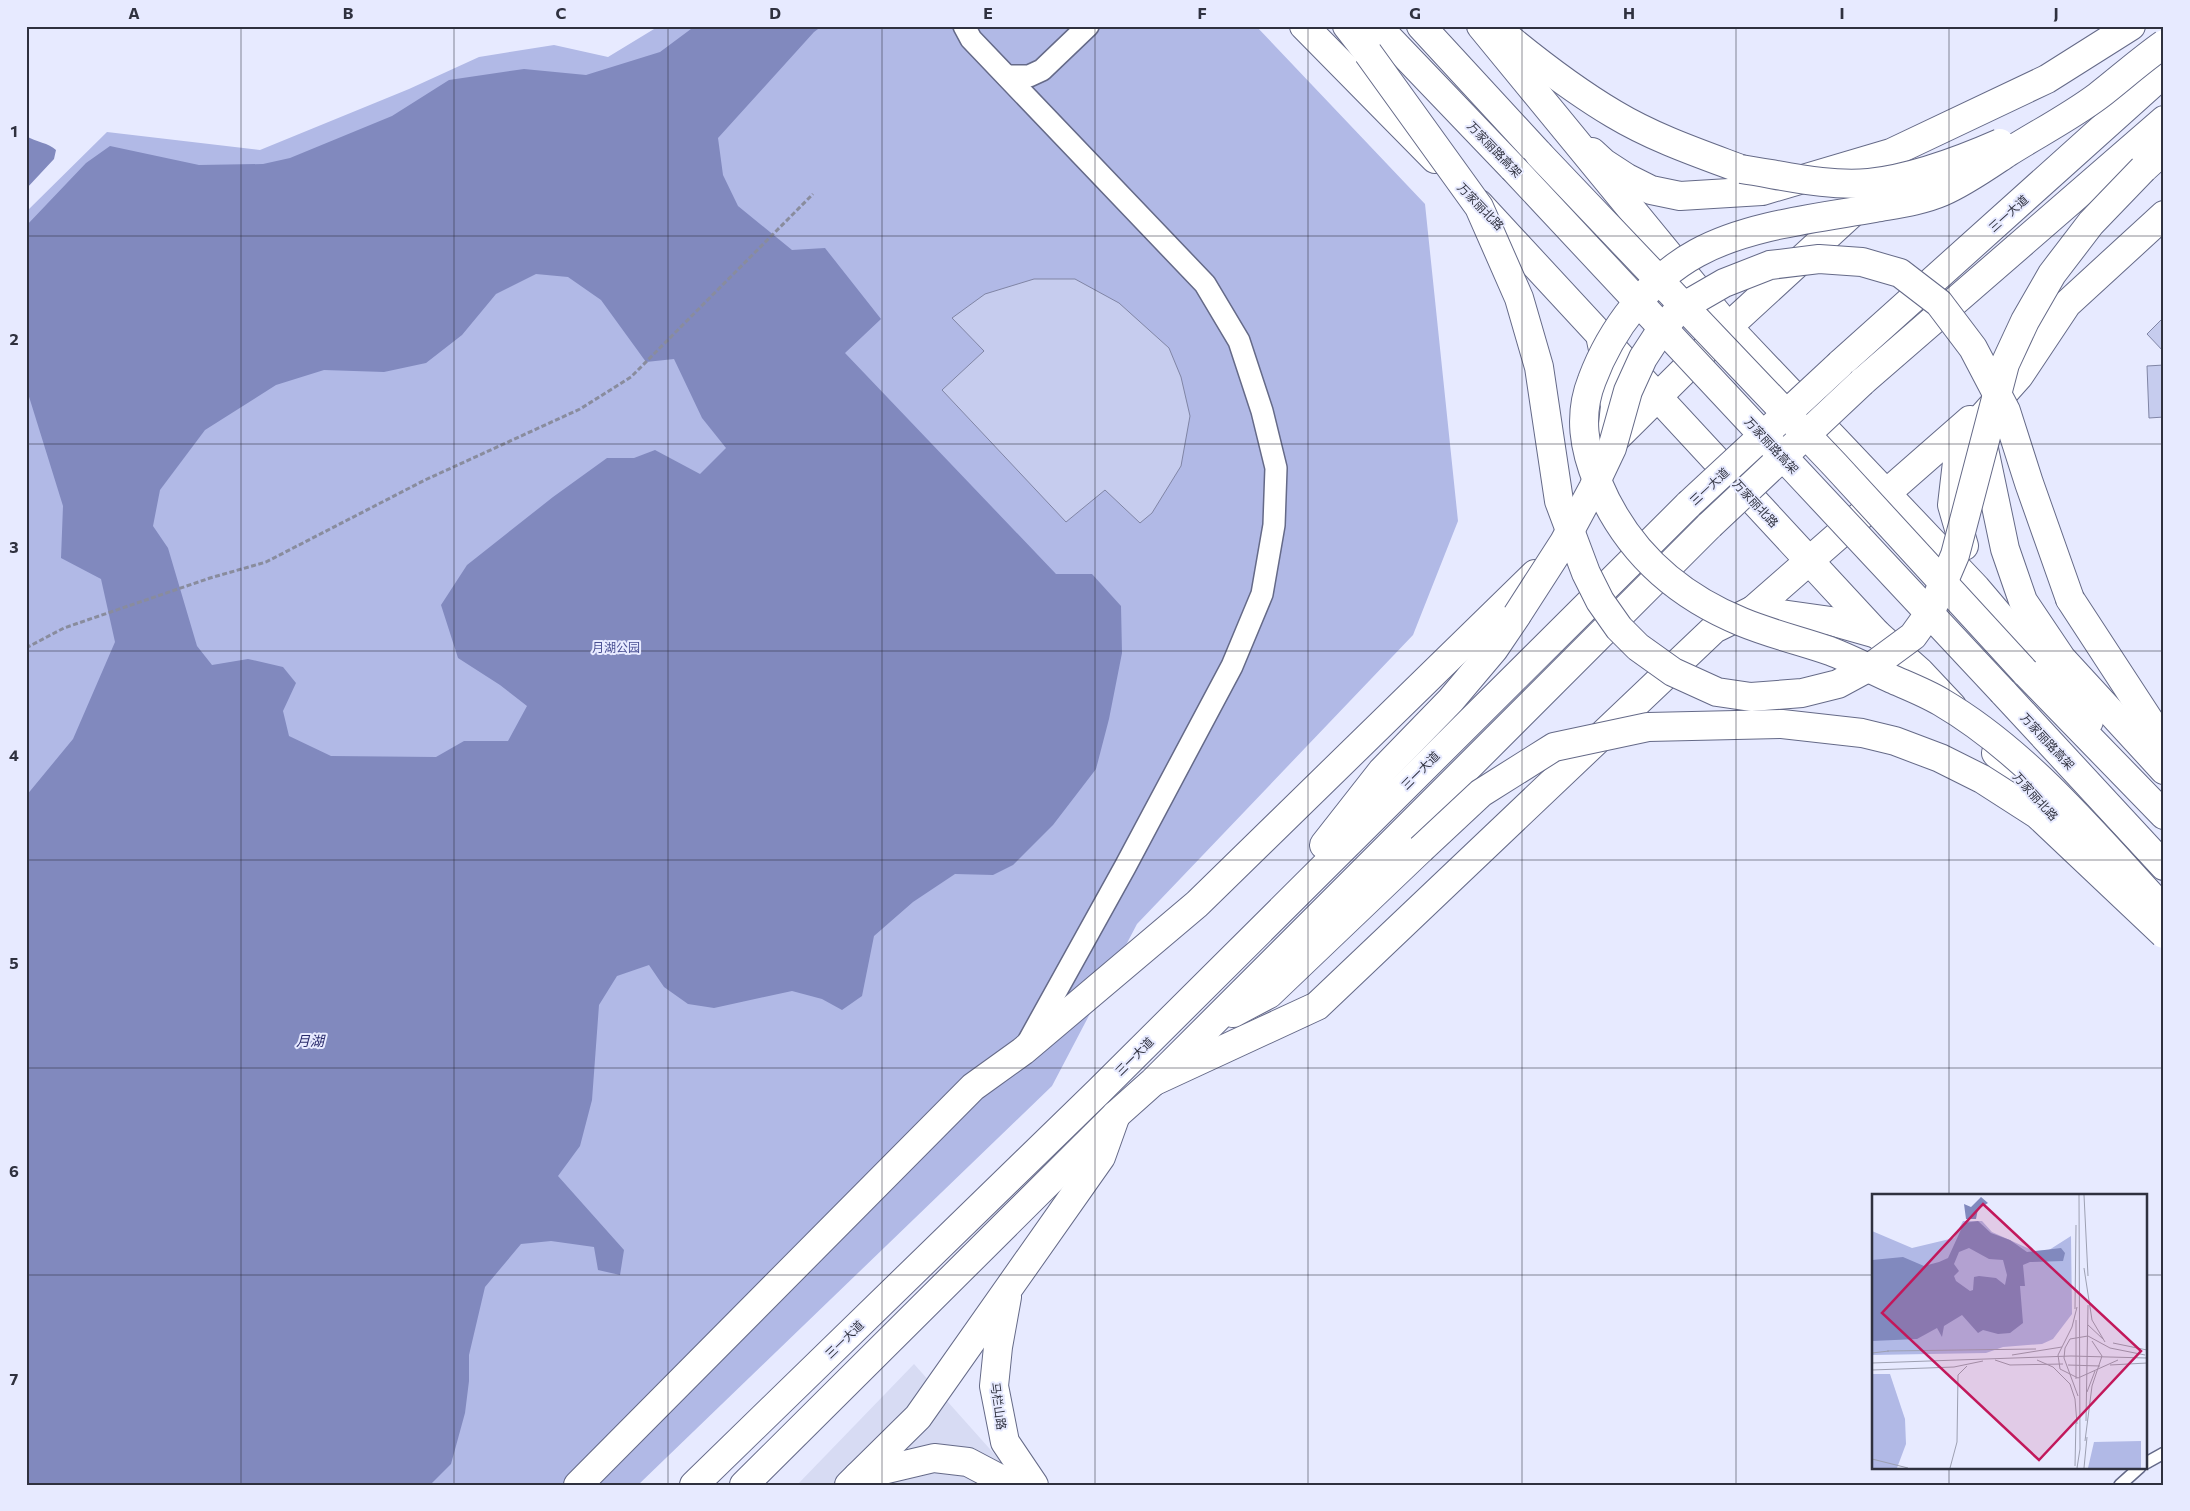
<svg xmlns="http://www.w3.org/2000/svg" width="2190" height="1511" font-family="Commissioner,'Noto Sans SC',sans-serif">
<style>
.built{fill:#d7dbf3}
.green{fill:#b1b9e6}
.water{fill:#8189be;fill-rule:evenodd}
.building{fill:#c6ccee;stroke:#8085a5}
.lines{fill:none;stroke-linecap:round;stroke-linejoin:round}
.lane-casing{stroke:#656a88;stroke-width:14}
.street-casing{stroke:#656a88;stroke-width:24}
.secondary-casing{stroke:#656a88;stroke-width:30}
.primary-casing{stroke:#656a88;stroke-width:30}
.highway-casing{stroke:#656a88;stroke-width:30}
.path{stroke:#898c9d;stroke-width:3;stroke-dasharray:5 2.5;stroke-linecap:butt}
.lane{stroke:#fff;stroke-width:11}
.street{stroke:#fff;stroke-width:21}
.secondary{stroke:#fff;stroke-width:28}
.primary{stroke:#fff;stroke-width:28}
.highway{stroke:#fff;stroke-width:28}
.highway-bridge-casing{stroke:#656a88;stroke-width:30;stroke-linecap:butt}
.highway-bridge{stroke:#fff;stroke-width:28}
.grid{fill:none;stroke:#2f313f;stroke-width:1;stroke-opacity:0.55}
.labels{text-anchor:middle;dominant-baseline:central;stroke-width:4;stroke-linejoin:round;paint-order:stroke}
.street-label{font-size:12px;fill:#2f313f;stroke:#e7eaff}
.park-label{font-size:12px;fill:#484e92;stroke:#e7eaff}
.water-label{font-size:14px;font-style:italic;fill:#2a2b6c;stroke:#e7eaff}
.inset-road{fill:none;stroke:#9da0b2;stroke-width:1}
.view{fill:#c2185b;fill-opacity:0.15;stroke:#c2185b;stroke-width:2.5}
.inset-edge{fill:none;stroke:#2f313f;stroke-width:2.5}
.neatline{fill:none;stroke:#2f313f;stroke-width:2}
.grid-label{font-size:16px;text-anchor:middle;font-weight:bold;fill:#2f313f}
</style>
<rect width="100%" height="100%" fill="#e7eaff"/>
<!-- built -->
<polygon class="built" points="914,1364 1022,1485 797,1485"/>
<!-- green -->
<polygon class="green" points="659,26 1256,26 1425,204 1458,521 1413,635 1137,924 1052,1086 638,1485 26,1485 26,212 107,132 260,150 409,89 479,57 554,45 608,57"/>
<!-- water -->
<g class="water">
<path d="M 695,26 L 822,26 L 814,32 L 718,138 L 723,175 L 738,206 L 792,250 L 825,248 L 881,319 L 845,353 L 1056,574 L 1092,574 L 1121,606 L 1122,653 L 1109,719 L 1096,769 L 1053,825 L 1013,865 L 993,875 L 955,874 L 913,902 L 874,936 L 862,996 L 842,1010 L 822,999 L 792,991 L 714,1008 L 688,1004 L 664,987 L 649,965 L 617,976 L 599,1005 L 592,1100 L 580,1146 L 558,1176 L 624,1250 L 620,1275 L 598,1270 L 594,1247 L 551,1241 L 521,1244 L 485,1287 L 469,1355 L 469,1381 L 465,1413 L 451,1464 L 430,1485 L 26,1485 L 26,796 L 73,739 L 115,642 L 101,579 L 61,558 L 63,506 L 26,387 L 26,226 L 86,163 L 110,146 L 199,165 L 263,164 L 290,158 L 392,116 L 449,80 L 524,69 L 586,75 L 660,52 ZM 536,274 L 568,277 L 601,300 L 646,362 L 674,359 L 702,418 L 726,448 L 700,474 L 655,450 L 634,458 L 607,458 L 553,497 L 467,565 L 441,605 L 458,658 L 500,685 L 527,706 L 508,741 L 464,741 L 436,757 L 331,756 L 289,736 L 283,711 L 296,683 L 283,667 L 248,659 L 212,665 L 197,646 L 168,548 L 153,526 L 160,490 L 205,430 L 276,385 L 324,370 L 384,372 L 426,363 L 462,335 L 496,294 Z"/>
<path d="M 26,136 C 36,142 49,143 56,150 L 54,159 L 26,189 Z"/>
</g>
<!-- building -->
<g class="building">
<polygon points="1034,279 1075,279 1119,303 1169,348 1181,377 1190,416 1181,466 1152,513 1140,523 1105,490 1066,522 942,390 984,351 952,318 985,294"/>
<polygon points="2164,317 2164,352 2147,334"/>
<polygon points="2164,365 2164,417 2149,418 2147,366"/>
</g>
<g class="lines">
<!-- lane casing -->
<g class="lane-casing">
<g id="lane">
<polyline points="2146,1463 2164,1453"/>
<polyline points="2120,1485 2140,1467"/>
</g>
</g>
<!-- street casing -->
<g class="street-casing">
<g id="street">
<polyline points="964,26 971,39 1205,284 1239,341 1262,411 1276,468 1274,525 1262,594 1232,666 1125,867 1028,1042"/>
<polyline points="1007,76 1029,76 1042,70 1088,26"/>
</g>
</g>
<!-- secondary casing -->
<g class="secondary-casing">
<g id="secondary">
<polyline points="1592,152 1604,163 1627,178 1651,190 1680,196 1762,191 1891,153 2047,79 2131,26"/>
<polyline points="1601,340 1615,406 1612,433"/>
<polyline points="1611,443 1728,327 1863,203"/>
<polyline points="1964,546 1952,505 1957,462 1969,432 2019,376 2067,304 2164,215"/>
<polyline points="1753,610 1970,420"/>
<polyline points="1155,1081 1317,1006 1714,629 1753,610 1831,621 1877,634"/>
<polyline points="1007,1297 998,1347 994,1386 1005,1442 1034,1485"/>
<polyline points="858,1476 934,1458 968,1462 1004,1481 1007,1485"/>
<polyline points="578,1485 973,1087 1023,1051 1197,904 1535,574"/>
<polyline points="849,1485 918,1417 1101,1157 1116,1115"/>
</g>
</g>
<!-- primary casing -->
<g class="primary-casing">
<g id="primary">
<polyline points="1304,26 1435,159"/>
<polyline points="1481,26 1728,327 1976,588 2089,721"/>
<polyline points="1479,204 1877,634 1920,672 1952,706"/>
<polyline points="1996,753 2065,829"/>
</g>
</g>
<!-- highway casing -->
<g class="highway-casing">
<g id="highway">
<polyline points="1347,26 1368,53"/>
<polyline points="1377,26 1513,168"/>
<polyline points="1421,26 1539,154"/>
<path d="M 1494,26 C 1532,58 1572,89 1614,114 C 1654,138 1698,153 1741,169"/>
<polyline points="2143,169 2164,150"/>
<polyline points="1840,364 2164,73"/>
<polyline points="1862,382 2164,120"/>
<polyline points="1983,444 2005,549 2023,601 2062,659 2164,770"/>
<polyline points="2070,599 2164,743"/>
<polyline points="2025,672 2164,815"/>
<polyline points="2003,692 2164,866"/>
<polyline points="1324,845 1382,771 1451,700 1494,649 1517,615"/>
<polyline points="1233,1013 1269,994 1421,849"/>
<polyline points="694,1485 1099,1091 1689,504"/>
<polyline points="744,1485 1116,1115 1153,1082 1710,525"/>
</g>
</g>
<!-- path -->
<polyline class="path" points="26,648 64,628 210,578 266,562 425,480 580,409 631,377 813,194"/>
<!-- lane -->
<use href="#lane" class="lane"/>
<!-- street -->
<use href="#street" class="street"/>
<!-- secondary -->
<use href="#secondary" class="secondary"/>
<!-- primary -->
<use href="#primary" class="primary"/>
<!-- highway -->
<use href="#highway" class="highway"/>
<!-- highway-bridge casing -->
<g class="highway-bridge-casing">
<g id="highway-bridge">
<path d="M 2164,44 C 2141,60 2120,79 2098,96 C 2070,117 2037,134 2007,153 C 1986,167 1965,182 1942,192 C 1921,201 1897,204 1875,208 C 1818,218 1748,225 1697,253 C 1649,279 1611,329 1592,380 C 1578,415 1584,449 1598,483 C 1626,550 1676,595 1742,622 C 1771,634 1801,641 1830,651 C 1851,659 1872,670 1892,679 C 1908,686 1926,693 1941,702 C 2028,753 2096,837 2164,910"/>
<polyline points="1368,53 1479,207 1519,298 1539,367 1559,501 1586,573 1600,601 1619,628 1638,647 1673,672 1717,692 1751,697 1802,693 1838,684 1875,664 1913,636 1931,611 1955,555 2005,364 2025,321 2052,274 2091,223 2143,169"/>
<polyline points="1539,154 1835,465 2025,672"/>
<polyline points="1513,168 2003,692"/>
<path d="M 1741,169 C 1782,175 1827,187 1869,183 C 1914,178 1959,161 2000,143"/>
<polyline points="1689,504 1840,364"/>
<polyline points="1710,525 1862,382"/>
<polyline points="1517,615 1564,542 1593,488 1612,448 1628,391 1643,358 1658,335 1679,309 1724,283 1770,265 1819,259 1862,262 1900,273 1939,303 1973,348 2006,411 2029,483 2070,599"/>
<polyline points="1421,849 1481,793 1554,747 1648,727 1782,724 1862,733 1895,741 1940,758 1982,779 2038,815 2164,934"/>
</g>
</g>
<!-- highway-bridge -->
<use href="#highway-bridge" class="highway-bridge"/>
</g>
<!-- grid -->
<path class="grid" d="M 241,26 L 241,1485M 454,26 L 454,1485M 668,26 L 668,1485M 882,26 L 882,1485M 1095,26 L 1095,1485M 1308,26 L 1308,1485M 1522,26 L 1522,1485M 1736,26 L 1736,1485M 1949,26 L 1949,1195M 26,236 L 2164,236M 26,444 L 2164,444M 26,651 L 2164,651M 26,860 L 2164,860M 26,1068 L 2164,1068M 26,1275 L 1874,1275M 2146,1275 L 2164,1275M 1949,1467 L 1949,1485"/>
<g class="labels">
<!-- street labels -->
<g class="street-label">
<text transform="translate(1495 149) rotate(46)">万家丽路高架</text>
<text transform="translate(1481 206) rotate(46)">万家丽北路</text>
<text transform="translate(2008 213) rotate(-42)">三一大道</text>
<text transform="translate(1772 445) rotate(47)">万家丽路高架</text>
<text transform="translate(1709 486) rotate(-43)">三一大道</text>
<text transform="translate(1756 503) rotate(47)">万家丽北路</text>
<text transform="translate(2048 741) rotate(47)">万家丽路高架</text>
<text transform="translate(1420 770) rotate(-45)">三一大道</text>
<text transform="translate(2036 796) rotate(48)">万家丽北路</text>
<text transform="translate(1134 1056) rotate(-45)">三一大道</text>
<text transform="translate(844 1339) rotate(-44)">三一大道</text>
<text transform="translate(999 1406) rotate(82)">马栏山路</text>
</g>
<!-- park labels -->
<g class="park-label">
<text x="616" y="647">月湖公园</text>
</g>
<!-- water labels -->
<g class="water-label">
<text x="310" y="1040">月湖</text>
</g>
</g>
<!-- overview -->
<g transform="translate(1872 1194)">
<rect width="275" height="275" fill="#e7eaff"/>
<path d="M 91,27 L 110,27 L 120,38 L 162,57 L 177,56 L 199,42 L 200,120 L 181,145 L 170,150 L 131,153 L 114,159 L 0,161 L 0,37 L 40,54 L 82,44 ZM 0,180 L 18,180 L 33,225 L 34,250 L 25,274 L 0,274 ZM 269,247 L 269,274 L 216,274 L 222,248 Z" fill="#b1b9e6"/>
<path d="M 109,3 L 116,9 L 106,15 L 104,25 L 94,25 L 92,10 L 99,13 ZM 106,27 L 119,39 L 138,46 L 155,58 L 189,54 L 193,59 L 191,67 L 158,68 L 151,71 L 153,92 L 148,92 L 151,129 L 138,139 L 126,140 L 111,136 L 106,139 L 90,121 L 72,132 L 70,143 L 65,134 L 45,145 L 0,147 L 0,66 L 31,63 L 52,72 L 67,68 L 76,64 L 92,29 ZM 97,54 L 117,65 L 131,66 L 135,81 L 133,91 L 124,84 L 107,82 L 102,83 L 101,96 L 98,97 L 84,87 L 82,82 L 87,77 L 82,70 L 87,58 Z" fill="#8189be" fill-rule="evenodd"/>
<path class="inset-road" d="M 212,1 L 216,82M 212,74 L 220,126 L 233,148M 205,113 L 200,133 L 186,161 L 188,175 L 206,184 L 246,166M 203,115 L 204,31M 204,126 L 204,185M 216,131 L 231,145M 241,149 L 275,156M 15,157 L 164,155M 0,159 L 17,157M 140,161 L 190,153M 123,166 L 138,171 L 191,170M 165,166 L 181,173 L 198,190 L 203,205 L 205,230M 0,169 L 199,162 L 275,164M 196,171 L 228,172M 238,171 L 275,169M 0,176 L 82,173 L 111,167M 215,198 L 223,177M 206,202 L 192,164 L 193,154 L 198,145 L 216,142 L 238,154 L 273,161M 214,227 L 216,111M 213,247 L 220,192 L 230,162 L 220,147M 0,265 L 36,274M 203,272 L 204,226M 78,274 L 85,248 L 86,181 L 95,172M 205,274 L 208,255 L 207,1M 212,274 L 215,243"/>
<path class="view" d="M 111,10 L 269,157 L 167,266 L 10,119 Z"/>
<rect width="275" height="275" class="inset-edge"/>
</g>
<!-- border -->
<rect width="2190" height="1511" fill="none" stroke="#e7eaff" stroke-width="55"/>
<rect x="28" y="28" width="2134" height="1456" class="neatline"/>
<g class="grid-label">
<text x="134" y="19">A</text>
<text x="348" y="19">B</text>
<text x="561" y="19">C</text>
<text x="775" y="19">D</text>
<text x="988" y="19">E</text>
<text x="1202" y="19">F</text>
<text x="1415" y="19">G</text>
<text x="1629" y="19">H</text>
<text x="1842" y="19">I</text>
<text x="2056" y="19">J</text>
<text x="14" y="137">1</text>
<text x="14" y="345">2</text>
<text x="14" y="553">3</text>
<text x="14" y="761">4</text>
<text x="14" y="969">5</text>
<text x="14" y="1177">6</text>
<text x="14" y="1385">7</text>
</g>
</svg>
